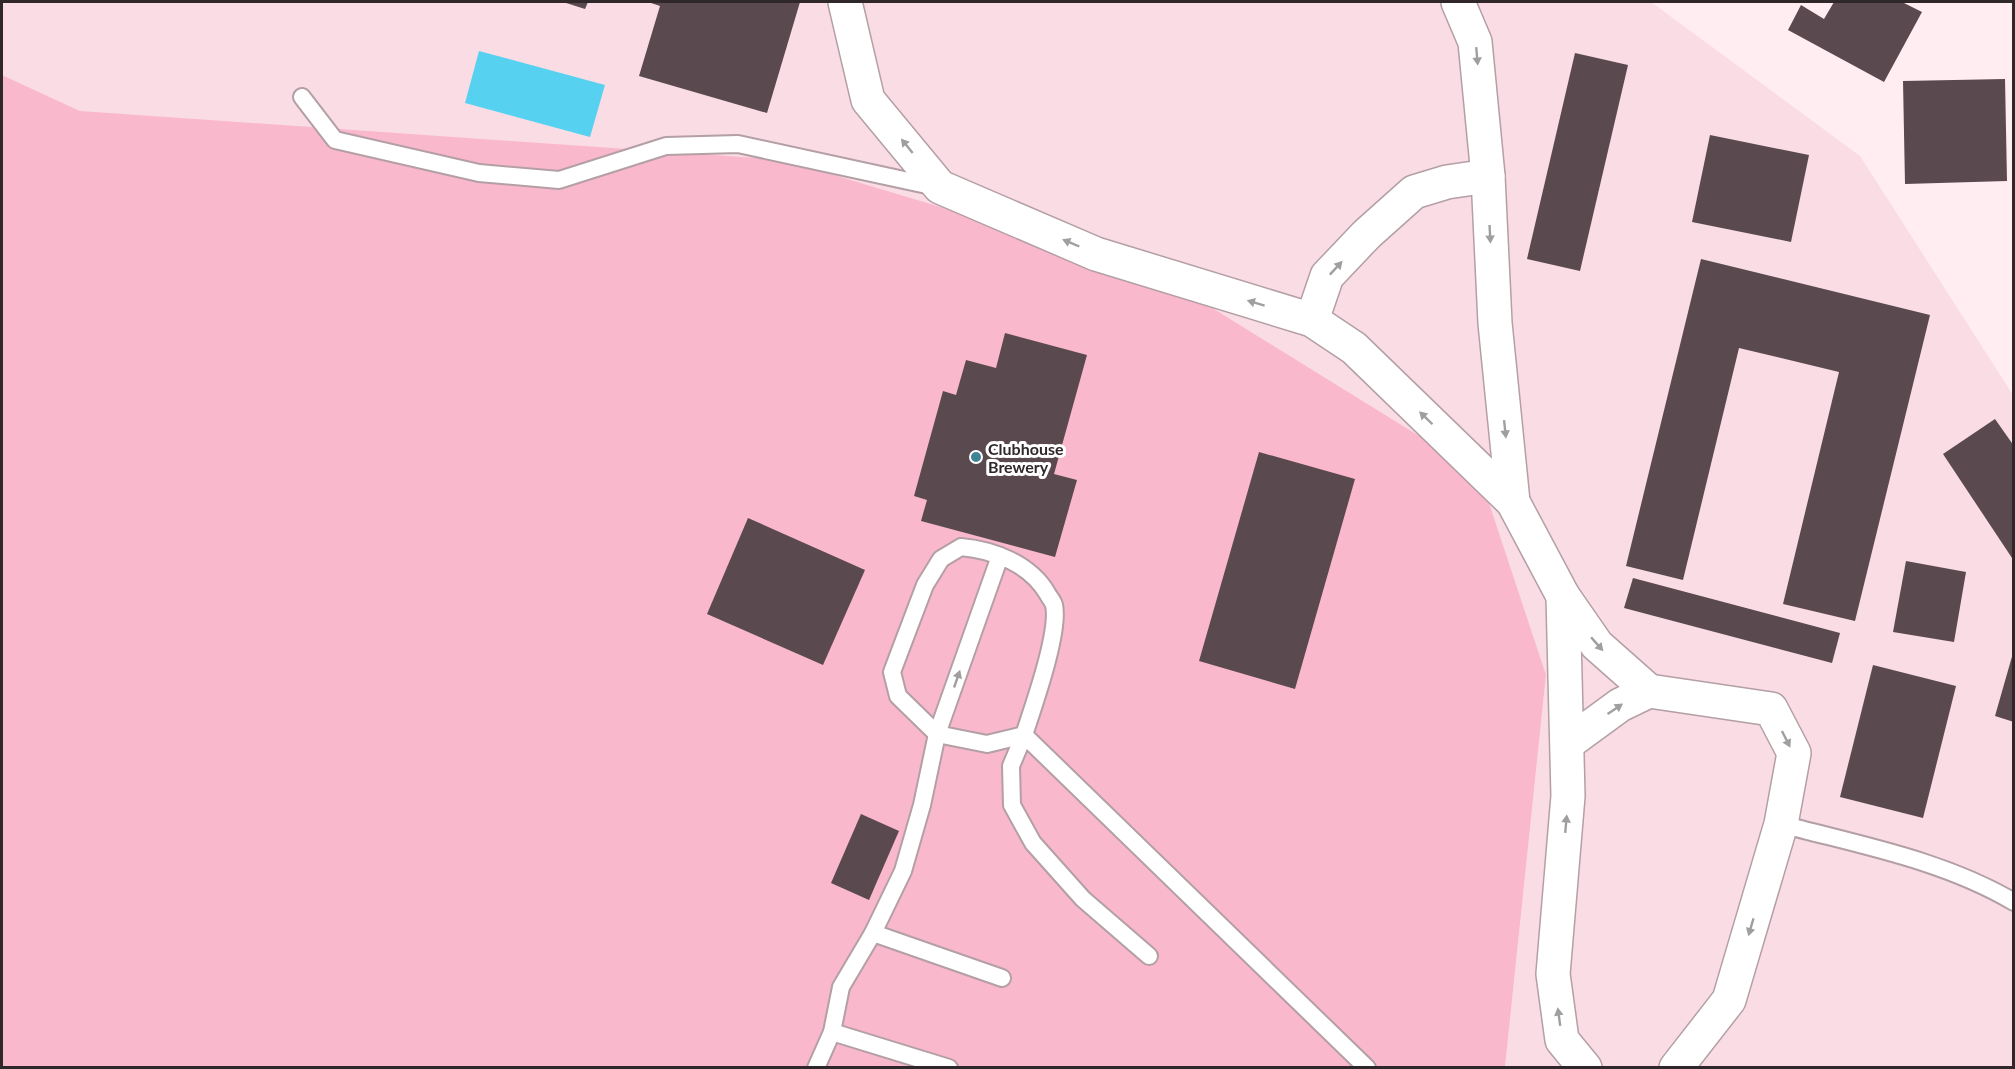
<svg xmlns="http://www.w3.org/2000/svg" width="2015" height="1069" font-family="Lato,sans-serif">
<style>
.built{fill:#fadce5}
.green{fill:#fab8cd}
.water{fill:#56d2f0}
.building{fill:#5a494e}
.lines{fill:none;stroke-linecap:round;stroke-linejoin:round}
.service-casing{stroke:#b39fa5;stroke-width:20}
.minor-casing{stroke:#b39fa5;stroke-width:36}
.service{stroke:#fff;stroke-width:16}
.minor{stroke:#fff;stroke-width:33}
.oneway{fill:#a19e9f}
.poi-dot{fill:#408394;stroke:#fff;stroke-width:2}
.labels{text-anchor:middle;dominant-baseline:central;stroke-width:6;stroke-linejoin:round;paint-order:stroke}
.poi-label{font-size:16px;font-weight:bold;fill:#2f2729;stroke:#fff;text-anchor:start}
</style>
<rect width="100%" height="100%" fill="#ffedf2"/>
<!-- built -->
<polygon class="built" points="2,2 1651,2 1860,156 2013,395 2013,1067 1505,1067 1546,675 80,111 2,75"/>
<!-- green -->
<polygon class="green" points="2,75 80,111 784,160 1151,270 1479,473 1546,675 1505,1067 2,1068"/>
<!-- water -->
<polygon class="water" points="479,51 605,85 590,137 465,103"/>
<!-- building -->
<g class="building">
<polygon points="563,2 588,2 585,9"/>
<polygon points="648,2 800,2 767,113 639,76 660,6"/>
<polygon points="1834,2 1902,2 1922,12 1884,82 1788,30 1801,5 1824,19"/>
<polygon points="1575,53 1628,65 1580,271 1527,259"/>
<polygon points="2005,79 2007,181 1905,184 1903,81"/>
<polygon points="1710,135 1809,155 1791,242 1692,222"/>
<polygon points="1701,259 1930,315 1855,621 1783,604 1839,372 1739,348 1683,580 1626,566"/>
<polygon points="1005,333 1087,355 1054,474 1077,480 1055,557 921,521 927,500 914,496 943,391 956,395 966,360 996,368"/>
<polygon points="1995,419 2014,446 2014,561 1943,454"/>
<polygon points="1259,452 1355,479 1295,689 1199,661"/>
<polygon points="748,518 865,570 823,665 707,614"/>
<polygon points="1906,561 1966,572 1954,642 1893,632"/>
<polygon points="1633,578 1840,633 1832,663 1624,608"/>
<polygon points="2013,653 2014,653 2014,722 1995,716"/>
<polygon points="1873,665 1956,686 1923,818 1840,797"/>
<polygon points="861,814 899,831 869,900 831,883"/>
</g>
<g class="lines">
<!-- service casing -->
<g class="service-casing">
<g id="service">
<polyline points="302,97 335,140 479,173 559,180 666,146 738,144 936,187"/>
<path d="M 961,547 C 994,550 1030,564 1047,593 C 1049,597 1053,601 1054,605 C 1060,632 1033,707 1024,735 L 987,744 L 937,734 L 898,696 L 892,672 L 925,585 L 941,559 Z"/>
<path d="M 1781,824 C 1859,845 1943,860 2014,902"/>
<polyline points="873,933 1002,978"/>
<polyline points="1149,956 1083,899 1033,843 1012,805 1011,766 1024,735 1367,1068"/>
<polyline points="832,1032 949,1068"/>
<polyline points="816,1068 832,1032 841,987 873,933 903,871 922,805 937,734 1000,556"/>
</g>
</g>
<!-- minor casing -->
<g class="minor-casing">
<g id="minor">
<polyline points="845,2 868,100 940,187 1096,254 1312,320 1354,348 1513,502 1563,596 1597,645 1649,691"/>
<polyline points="1458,2 1475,42 1488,176 1495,323 1513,502"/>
<polyline points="1312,320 1327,276 1367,234 1414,192 1447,182 1488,176"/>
<polyline points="1563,596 1568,796 1553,974 1562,1040 1585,1068"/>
<polyline points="1568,743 1620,705 1649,691 1771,709 1794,753 1781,824 1729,1000 1676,1068"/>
</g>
</g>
<!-- service -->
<use href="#service" class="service"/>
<!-- minor -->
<use href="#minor" class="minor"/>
</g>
<!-- one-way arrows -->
<defs><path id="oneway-solid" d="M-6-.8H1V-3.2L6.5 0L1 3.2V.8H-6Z" transform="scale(1.5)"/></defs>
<g class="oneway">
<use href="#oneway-solid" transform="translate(1477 56) rotate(85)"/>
<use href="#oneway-solid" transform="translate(907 146) rotate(-129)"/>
<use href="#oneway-solid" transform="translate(1490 234) rotate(87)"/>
<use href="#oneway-solid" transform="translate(1071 243) rotate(-157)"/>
<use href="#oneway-solid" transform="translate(1336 268) rotate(-47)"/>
<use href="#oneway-solid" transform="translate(1256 303) rotate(-163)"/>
<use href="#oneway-solid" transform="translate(1426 418) rotate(-136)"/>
<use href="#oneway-solid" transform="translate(1505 429) rotate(84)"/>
<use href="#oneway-solid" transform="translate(1597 644) rotate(49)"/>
<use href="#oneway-solid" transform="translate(957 679) rotate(-71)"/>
<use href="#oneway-solid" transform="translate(1615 709) rotate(-34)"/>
<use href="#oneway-solid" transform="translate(1786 739) rotate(63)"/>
<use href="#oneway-solid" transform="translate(1566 824) rotate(-85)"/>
<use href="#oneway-solid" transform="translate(1751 927) rotate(106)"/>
<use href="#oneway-solid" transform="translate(1559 1017) rotate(-98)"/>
</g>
<!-- markers -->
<circle class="poi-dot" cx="976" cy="457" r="6"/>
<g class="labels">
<!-- poi labels -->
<g class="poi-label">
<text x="988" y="448">Clubhouse<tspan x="988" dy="18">Brewery</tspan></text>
</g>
</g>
<!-- border -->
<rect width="2015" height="1069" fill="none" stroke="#2f2729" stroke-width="6"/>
</svg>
